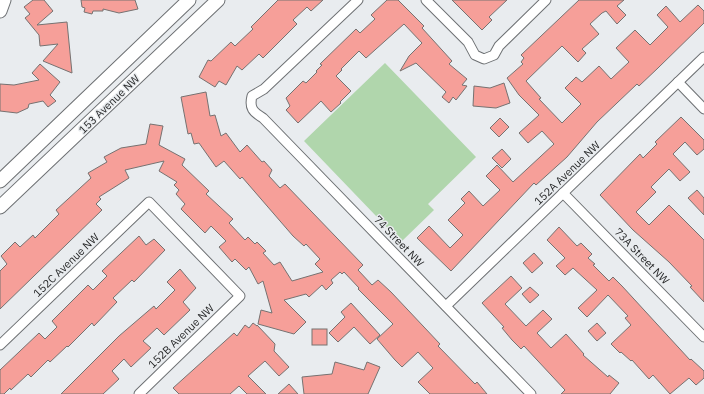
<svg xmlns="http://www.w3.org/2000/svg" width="704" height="394" font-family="'IBM Plex Sans',sans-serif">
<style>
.green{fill:#b0d6ac}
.building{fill:#f69f99;stroke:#767271}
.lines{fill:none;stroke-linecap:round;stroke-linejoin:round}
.street-casing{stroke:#6d7073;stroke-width:11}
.secondary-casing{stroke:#6d7073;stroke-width:15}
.street{stroke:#fff;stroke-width:9}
.secondary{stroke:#fff;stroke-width:13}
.labels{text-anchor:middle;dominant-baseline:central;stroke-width:3;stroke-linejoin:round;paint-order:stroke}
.street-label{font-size:11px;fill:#262728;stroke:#e9ecef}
</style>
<rect width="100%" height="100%" fill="#e9ecef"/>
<!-- green -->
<polygon class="green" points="385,63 476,157 428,204 434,210 401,242 304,141"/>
<!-- building -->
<g class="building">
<polygon points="33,0 44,0 53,11 37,25 67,22 72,73 43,61 58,44 40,46 39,35 25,18 30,14 24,7"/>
<polygon points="81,0 135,0 138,9 119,13 103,9 103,11 93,11 92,14 84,12 85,8 82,7"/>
<polygon points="278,0 323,0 311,11 307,7 293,20 297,24 263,58 259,54 242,70 237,66 226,85 219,81 215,87 199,77 208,60 211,61 231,42 235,46 253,29 251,27"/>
<polygon points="387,0 398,0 424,26 422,28 452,61 449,64 467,79 462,85 467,86 456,100 453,97 449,103 442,97 446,92 416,63 400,71 409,56 422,43 404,24 366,58 359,51 341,69 342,70 336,76 351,91 340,102 341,103 331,112 321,101 298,123 286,110 290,106 286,98 303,81 306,83 317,72 316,71 322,65 320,64 356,29 360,33 375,19 371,15"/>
<polygon points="452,0 507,0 489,17 492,20 482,30"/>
<polygon points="579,0 624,0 617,6 626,15 617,24 606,11 602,13 590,24 599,34 582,49 586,53 578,62 562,46 526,81 541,98 539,99 562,123 581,104 565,88 576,77 582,82 599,66 611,79 629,62 616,48 635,30 650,45 668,27 657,15 666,6 680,22 698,5 704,11 704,23 658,68 639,86 637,84 597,122 567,157 536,185 534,183 451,271 417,238 429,226 450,248 463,235 448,220 465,203 461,199 469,191 483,206 500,190 486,176 497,165 513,182 554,144 542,131 528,143 519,133 539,115 519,95 507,78 523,64 521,62 524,58 521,55"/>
<polygon points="40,64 60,82 50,95 56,101 48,107 43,101 29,104 28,108 17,113 0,111 0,84 14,85 39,80 32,73"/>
<polygon points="504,83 510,103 496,108 473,106 474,86 490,88"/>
<polygon points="206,92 210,116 215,115 221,136 226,133 240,152 247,145 262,162 264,161 272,170 269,176 280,188 285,184 363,265 358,270 372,285 378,280 391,292 440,344 438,346 475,384 477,382 487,394 430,394 418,382 433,368 418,352 402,367 395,360 377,339 393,324 358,289 359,288 344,272 342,274 340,272 331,280 333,283 326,290 322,285 309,297 306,294 284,300 306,322 294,334 258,324 261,310 272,313 263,281 258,284 249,267 246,270 235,259 232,262 219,247 226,241 211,226 205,233 181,209 185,204 176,194 179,190 174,185 177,182 159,171 164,161 125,170 129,178 99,197 101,199 96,204 102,210 0,309 0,271 7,264 1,256 15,242 20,247 33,235 35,238 59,214 56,210 91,178 88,173 107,162 104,157 121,148 146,144 150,124 163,126 159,145 185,159 182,165 209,191 206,194 233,219 229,223 245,240 248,237 255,244 257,242 266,251 263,253 274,265 280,262 292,281 323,272 315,264 320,259 306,244 304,246 293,236 242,177 240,179 224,161 216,167 199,143 194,144 191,133 188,134 181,97"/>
<polygon points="681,117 704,140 704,149 697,155 685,142 673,154 690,172 680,181 669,169 651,187 656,192 636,212 649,225 669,205 704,240 704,302 690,287 692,286 669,262 633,230 600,195 640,154 643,158 657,144 655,142"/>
<polygon points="500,118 509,127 499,137 490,128"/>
<polygon points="502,149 511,159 502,168 492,158"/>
<polygon points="697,190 704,198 704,215 688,198"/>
<polygon points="559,227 577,246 581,243 592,254 588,258 595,264 593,265 609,281 613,277 622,286 690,360 691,359 704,371 704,378 696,385 689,378 670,394 653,375 649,379 632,360 631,361 621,352 620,353 611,344 631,325 625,318 628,316 608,295 587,317 578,308 597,290 573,268 565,275 556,266 565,258 547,240"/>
<polygon points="139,236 146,245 154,239 165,250 134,282 132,280 113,298 117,302 94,326 92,323 68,347 67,346 50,362 48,360 31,377 28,374 11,390 10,388 4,394 0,394 0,370 39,333 45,339 57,327 52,321 88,285 93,290 107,276 102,271"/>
<polygon points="534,253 543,263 532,273 523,263"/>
<polygon points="180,269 196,288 183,302 190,310 164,335 157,328 143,341 151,348 131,367 124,359 112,371 119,379 103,394 61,394 119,336 154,306 156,309 175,290 167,282"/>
<polygon points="511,276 522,288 505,304 526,326 543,310 552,319 537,333 551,348 566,334 584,354 583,355 608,377 609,375 619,383 610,394 561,394 565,390 524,346 521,349 512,340 502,328 504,327 482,303"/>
<polygon points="530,287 539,295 530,303 522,294"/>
<polygon points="351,303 380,335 370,344 354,327 338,342 329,333 345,317 341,312"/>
<polygon points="253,323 257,326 257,325 275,344 274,351 289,367 279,376 265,361 248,376 266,394 247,394 239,386 230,394 179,394 173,388 234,333 237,336 245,325 249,328"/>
<polygon points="597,323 606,333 597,341 588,331"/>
<rect x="312" y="329" width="15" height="16"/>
<polygon points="335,362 364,370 367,362 380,367 368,394 304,394 302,377 332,374"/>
<polygon points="289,384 298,394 278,394"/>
</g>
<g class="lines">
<!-- street casing -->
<g class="street-casing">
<g id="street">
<path d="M 358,0 L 264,89 L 252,96 C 249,108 253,112 263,118 L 531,394"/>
<polyline points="426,0 468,42 475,55 484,59 494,55 499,46 546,0"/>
<polyline points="678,82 704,109"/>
<polyline points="563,193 704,337"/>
<polyline points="446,306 704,57"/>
<polyline points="0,345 149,202 240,296 139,394"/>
</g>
</g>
<!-- secondary casing -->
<g class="secondary-casing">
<g id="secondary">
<polyline points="0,11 4,0"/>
<polyline points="0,181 189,0"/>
<polyline points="0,207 218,0"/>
</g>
</g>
<!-- street -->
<use href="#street" class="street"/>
<!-- secondary -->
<use href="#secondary" class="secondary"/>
</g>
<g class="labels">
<!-- street labels -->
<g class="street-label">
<text transform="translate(109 104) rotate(-44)">153 Avenue NW</text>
<text transform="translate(567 173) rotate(-44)">152A Avenue NW</text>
<text transform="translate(399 241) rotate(46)">74 Street NW</text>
<text transform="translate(642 256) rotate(46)">73A Street NW</text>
<text transform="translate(66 265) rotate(-44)">152C Avenue NW</text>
<text transform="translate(181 336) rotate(-44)">152B Avenue NW</text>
</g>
</g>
</svg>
